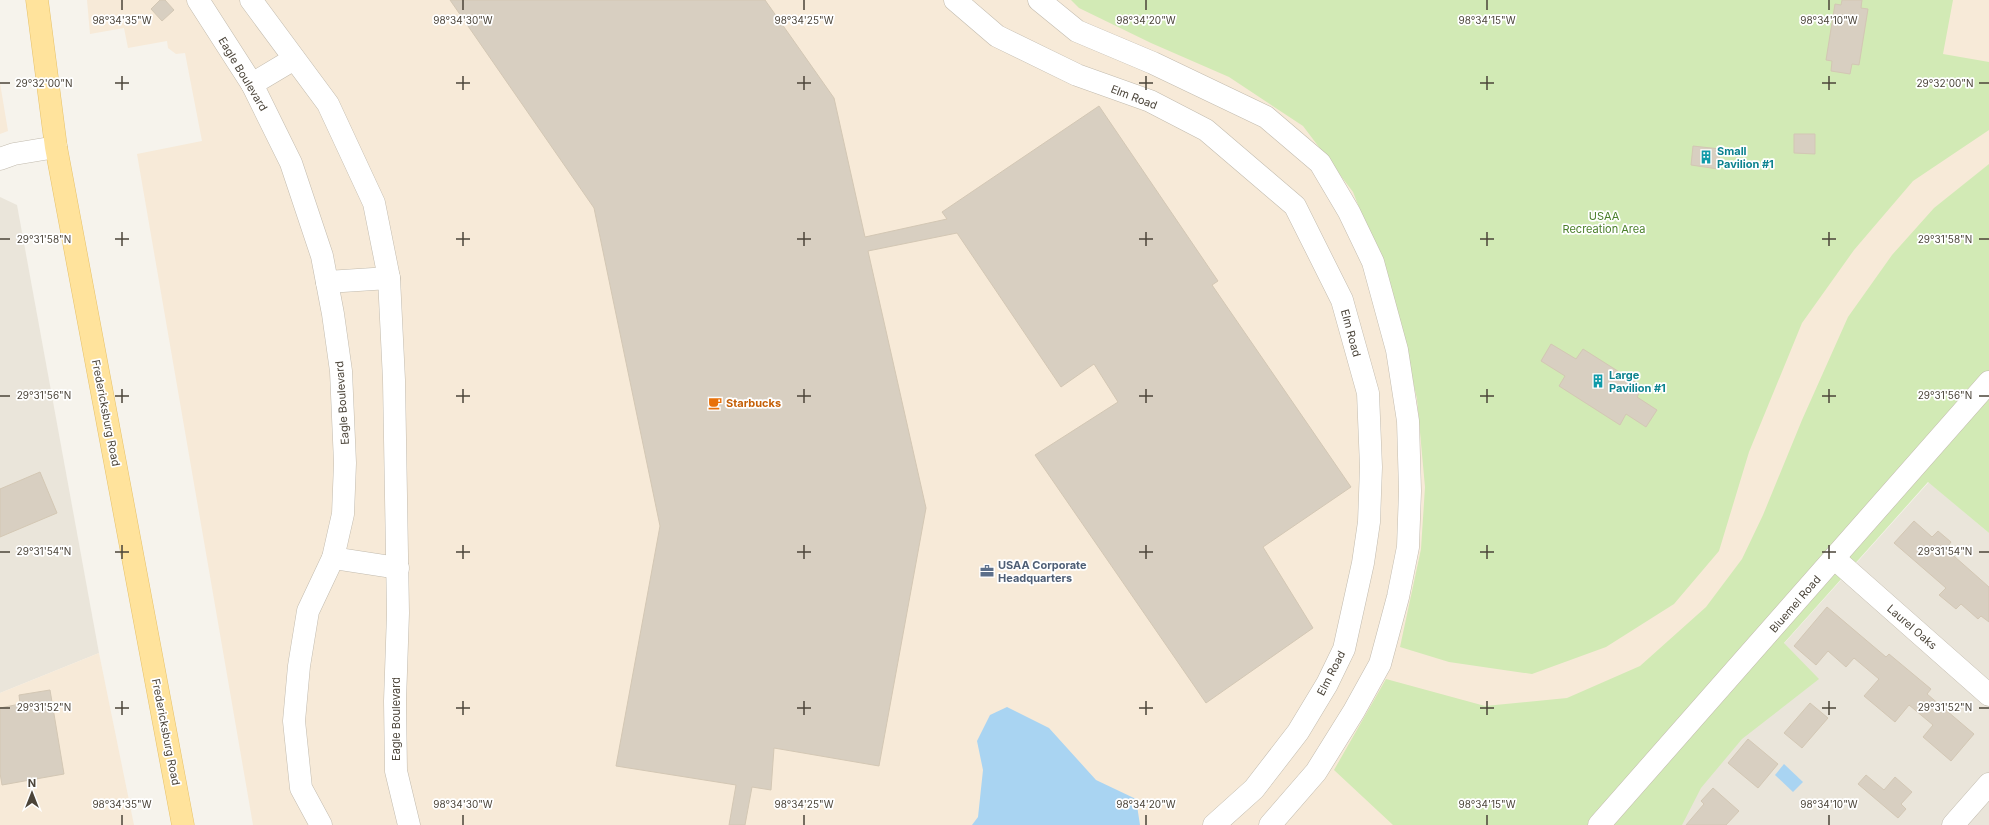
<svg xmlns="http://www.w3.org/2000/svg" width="1989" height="825" font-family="Inter,sans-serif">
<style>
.residential{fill:#eae5da}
.commercial{fill:#f7ead8}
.green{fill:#d2eab5}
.water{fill:#a9d4f2}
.building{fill:#d8cfc1;stroke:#d3c7b4}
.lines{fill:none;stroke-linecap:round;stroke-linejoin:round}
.minor-casing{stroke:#c2bbae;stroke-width:23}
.major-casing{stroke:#e6c16a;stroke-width:23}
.minor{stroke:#fff;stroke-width:22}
.major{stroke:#ffe39c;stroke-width:22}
.ticks{fill:none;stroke:#4b4439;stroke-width:1.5}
.labels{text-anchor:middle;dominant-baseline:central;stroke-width:3.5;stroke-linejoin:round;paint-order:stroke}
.street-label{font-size:11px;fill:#4b4439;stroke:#fff}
.culture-label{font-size:11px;font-weight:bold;fill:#0d838f;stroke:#fff;text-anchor:start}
.park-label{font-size:11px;fill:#4a7f2a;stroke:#fff}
.food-label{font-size:11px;font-weight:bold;fill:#c56008;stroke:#fff;text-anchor:start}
.service-label{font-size:11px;font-weight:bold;fill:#4e5e75;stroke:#fff;text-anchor:start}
.ticks-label{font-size:10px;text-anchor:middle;fill:#4b4439;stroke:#fff;stroke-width:3.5;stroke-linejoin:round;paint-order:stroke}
</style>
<rect width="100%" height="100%" fill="#f6f3ec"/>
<!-- residential -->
<g class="residential">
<polygon points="0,197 17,205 99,653 0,693"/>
<polygon points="1929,482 1989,533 1989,825 1621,825"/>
</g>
<!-- commercial -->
<g class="commercial">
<polygon points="87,0 1989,0 1989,318 1541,825 253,825 137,154 202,141 185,53 176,54 168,48 167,41 128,48 124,28 90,34"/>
<polygon points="0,83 8,131 0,134"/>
<polygon points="99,653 134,825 0,825 0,693"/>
</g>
<!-- green -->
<g class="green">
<polygon points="1071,0 1953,0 1943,54 1989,62 1989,130 1913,181 1854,250 1802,323 1749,452 1719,551 1674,604 1606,647 1532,674 1449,662 1400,647 1421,549 1425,487 1417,399 1392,291 1353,192 1303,126 1229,77 1151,43 1079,8"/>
<polygon points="1989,164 1989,533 1928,482 1784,643 1819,679 1742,739 1701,788 1682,825 1393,825 1334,770 1386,679 1485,706 1567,698 1640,666 1706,607 1742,559 1763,515 1802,420 1848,317 1892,255 1934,208"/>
</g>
<!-- water -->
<g class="water">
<polygon points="1007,707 1049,728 1096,780 1136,799 1140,825 972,825 978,817 983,770 977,741 990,715"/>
<polygon points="1784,764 1803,782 1793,792 1775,775"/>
</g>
<!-- building -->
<g class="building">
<polygon points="160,0 165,0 174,10 162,21 151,9"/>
<polygon points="450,0 765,0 834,98 865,237 947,219 942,212 1099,106 1218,281 1212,285 1351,487 1263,547 1313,628 1206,703 1035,455 1118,402 1094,364 1061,387 957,233 868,251 926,508 879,766 774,748 771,790 752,787 745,825 729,825 736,785 616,766 660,526 594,208"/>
<polygon points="1842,0 1862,0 1861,8 1868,9 1859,65 1852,64 1850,74 1831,71 1832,61 1826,60 1835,4 1841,5"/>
<polygon points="1794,134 1815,134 1815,154 1794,153"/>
<polygon points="1693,146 1720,149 1718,169 1691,165"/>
<polygon points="1551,344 1576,359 1583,349 1643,387 1637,397 1657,410 1646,427 1626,414 1620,425 1559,386 1565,376 1541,361"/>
<polygon points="40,472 57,513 0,537 0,489"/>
<polygon points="1914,521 1932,537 1938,531 1951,542 1946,549 1989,587 1989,622 1981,616 1978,619 1961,604 1956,609 1939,595 1946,588 1894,543"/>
<polygon points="1827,607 1886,657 1889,654 1931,689 1927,694 1974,734 1951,761 1923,737 1933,725 1909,705 1895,722 1864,696 1879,679 1854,658 1846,667 1828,651 1816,665 1794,646"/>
<polygon points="50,690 64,774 2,785 0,773 0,708 20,704 19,695"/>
<polygon points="1810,703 1828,718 1802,748 1784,733"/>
<polygon points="1748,739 1778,764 1758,788 1728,763"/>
<polygon points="1866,775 1884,790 1895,777 1912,792 1901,804 1906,809 1898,818 1858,784"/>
<polygon points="1713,788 1739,811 1726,825 1686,825 1704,804 1701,801"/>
</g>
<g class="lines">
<!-- minor casing -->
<g class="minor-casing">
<g id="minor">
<polyline points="198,0 252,84 291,163 322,256 333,314 341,371 345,463 343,514 333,558 308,611 299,666 294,721 301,788 321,825"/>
<polyline points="251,0 328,104 374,203 389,278 394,380 398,613 395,701 396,771 409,825"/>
<polyline points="955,0 997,36 1077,75 1150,101 1206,130 1295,206 1342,300 1368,393 1371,467 1369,522 1363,563 1344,649 1327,684 1298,732 1254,789 1214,825"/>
<polyline points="1039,0 1077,31 1153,63 1266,117 1320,163 1349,212 1373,262 1397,350 1408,421 1410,491 1408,547 1398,597 1380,664 1354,711 1316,772 1270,825"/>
<polyline points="252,84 294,59"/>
<polyline points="0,159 14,154 56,147"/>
<polyline points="327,282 389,278"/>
<polyline points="333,558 398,568"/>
<polyline points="1835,559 1989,695"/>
<polyline points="1599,825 1989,382"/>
<polyline points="1953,825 1989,784"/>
</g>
</g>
<!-- major casing -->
<g class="major-casing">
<polyline id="major" points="37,0 56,147 183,825"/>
</g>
<!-- minor -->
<use href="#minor" class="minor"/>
<!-- major -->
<use href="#major" class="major"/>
</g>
<!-- ticks -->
<path class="ticks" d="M 122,0 L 122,10M 463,0 L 463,10M 804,0 L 804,10M 1146,0 L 1146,10M 1487,0 L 1487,10M 1829,0 L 1829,10M 122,76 L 122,90M 463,76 L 463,90M 804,76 L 804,90M 1146,76 L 1146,90M 1487,76 L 1487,90M 1829,76 L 1829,90M 0,83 L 10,83M 115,83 L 129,83M 456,83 L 470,83M 797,83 L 811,83M 1139,83 L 1153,83M 1480,83 L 1494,83M 1822,83 L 1836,83M 1979,83 L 1989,83M 122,232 L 122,246M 463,232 L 463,246M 804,232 L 804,246M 1146,232 L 1146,246M 1487,232 L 1487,246M 1829,232 L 1829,246M 0,239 L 10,239M 115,239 L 129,239M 456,239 L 470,239M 797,239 L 811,239M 1139,239 L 1153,239M 1480,239 L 1494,239M 1822,239 L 1836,239M 1979,239 L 1989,239M 122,389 L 122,403M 463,389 L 463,403M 804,389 L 804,403M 1146,389 L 1146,403M 1487,389 L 1487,403M 1829,389 L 1829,403M 0,396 L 10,396M 115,396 L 129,396M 456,396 L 470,396M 797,396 L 811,396M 1139,396 L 1153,396M 1480,396 L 1494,396M 1822,396 L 1836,396M 1979,396 L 1989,396M 122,545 L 122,559M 463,545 L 463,559M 804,545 L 804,559M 1146,545 L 1146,559M 1487,545 L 1487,559M 1829,545 L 1829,559M 0,552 L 10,552M 115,552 L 129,552M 456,552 L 470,552M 797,552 L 811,552M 1139,552 L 1153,552M 1480,552 L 1494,552M 1822,552 L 1836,552M 1979,552 L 1989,552M 122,701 L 122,715M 463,701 L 463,715M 804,701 L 804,715M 1146,701 L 1146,715M 1487,701 L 1487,715M 1829,701 L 1829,715M 0,708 L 10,708M 115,708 L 129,708M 456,708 L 470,708M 797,708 L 811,708M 1139,708 L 1153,708M 1480,708 L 1494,708M 1822,708 L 1836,708M 1979,708 L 1989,708M 122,815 L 122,825M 463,815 L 463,825M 804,815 L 804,825M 1146,815 L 1146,825M 1487,815 L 1487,825M 1829,815 L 1829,825"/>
<!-- icons -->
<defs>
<g id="building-bare" transform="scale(1.08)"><path d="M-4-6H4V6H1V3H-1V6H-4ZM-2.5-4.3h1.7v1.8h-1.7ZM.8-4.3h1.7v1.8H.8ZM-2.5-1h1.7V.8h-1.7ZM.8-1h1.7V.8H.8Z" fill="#0f9aa8" stroke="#fff" stroke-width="2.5" paint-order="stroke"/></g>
<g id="cafe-bare" transform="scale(1.08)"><path d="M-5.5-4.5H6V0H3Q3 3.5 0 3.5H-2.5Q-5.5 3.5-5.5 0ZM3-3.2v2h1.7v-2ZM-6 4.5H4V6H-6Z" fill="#e8710a" stroke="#fff" stroke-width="2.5" paint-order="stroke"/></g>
<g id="office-bare" transform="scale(1.08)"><path d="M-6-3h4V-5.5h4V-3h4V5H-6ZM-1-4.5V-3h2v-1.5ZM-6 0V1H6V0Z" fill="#5c6f8a" stroke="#fff" stroke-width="2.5" paint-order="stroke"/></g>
</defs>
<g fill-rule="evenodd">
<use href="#building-bare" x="1706" y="157"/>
<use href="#building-bare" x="1598" y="381"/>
<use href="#cafe-bare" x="715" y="403"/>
<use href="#office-bare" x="987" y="571"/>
</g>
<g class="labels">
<!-- street labels -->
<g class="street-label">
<text transform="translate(243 74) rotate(59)">Eagle Boulevard</text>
<text transform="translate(1134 97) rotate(21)">Elm Road</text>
<text transform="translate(1351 333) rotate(75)">Elm Road</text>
<text transform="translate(342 403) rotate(-94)">Eagle Boulevard</text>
<text transform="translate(106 413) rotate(79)">Fredericksburg Road</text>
<text transform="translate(1795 604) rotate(-49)">Bluemel Road</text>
<text transform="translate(1912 627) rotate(41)">Laurel Oaks</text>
<text transform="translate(1331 673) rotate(-63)">Elm Road</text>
<text transform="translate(396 719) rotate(-90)">Eagle Boulevard</text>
<text transform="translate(166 732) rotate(79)">Fredericksburg Road</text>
</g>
<!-- culture labels -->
<g class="culture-label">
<text x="1717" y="151">Small<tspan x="1717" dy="13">Pavilion #1</tspan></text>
<text x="1609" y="375">Large<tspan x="1609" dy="13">Pavilion #1</tspan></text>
</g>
<!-- park labels -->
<g class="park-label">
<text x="1604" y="216">USAA<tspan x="1604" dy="13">Recreation Area</tspan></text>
</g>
<!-- food labels -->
<g class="food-label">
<text x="726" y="403">Starbucks</text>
</g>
<!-- service labels -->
<g class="service-label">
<text x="998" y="565">USAA Corporate<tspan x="998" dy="13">Headquarters</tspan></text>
</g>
</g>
<g class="ticks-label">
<text x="122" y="24">98°34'35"W</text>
<text x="463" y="24">98°34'30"W</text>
<text x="804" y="24">98°34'25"W</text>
<text x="1146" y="24">98°34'20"W</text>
<text x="1487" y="24">98°34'15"W</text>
<text x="1829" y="24">98°34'10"W</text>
<text x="44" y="87">29°32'00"N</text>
<text x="1945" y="87">29°32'00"N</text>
<text x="44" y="243">29°31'58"N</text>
<text x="1945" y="243">29°31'58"N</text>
<text x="44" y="399">29°31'56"N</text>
<text x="1945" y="399">29°31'56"N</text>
<text x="44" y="555">29°31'54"N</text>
<text x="1945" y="555">29°31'54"N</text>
<text x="44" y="711">29°31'52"N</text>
<text x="1945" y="711">29°31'52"N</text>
<text x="122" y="808">98°34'35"W</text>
<text x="463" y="808">98°34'30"W</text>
<text x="804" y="808">98°34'25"W</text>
<text x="1146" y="808">98°34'20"W</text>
<text x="1487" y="808">98°34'15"W</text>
<text x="1829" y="808">98°34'10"W</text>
</g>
<!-- north arrow -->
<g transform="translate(32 793)" stroke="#ffffff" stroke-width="3" paint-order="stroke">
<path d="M0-3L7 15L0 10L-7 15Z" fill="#4b4439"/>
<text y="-6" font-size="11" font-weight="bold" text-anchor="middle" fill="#4b4439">N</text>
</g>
</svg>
